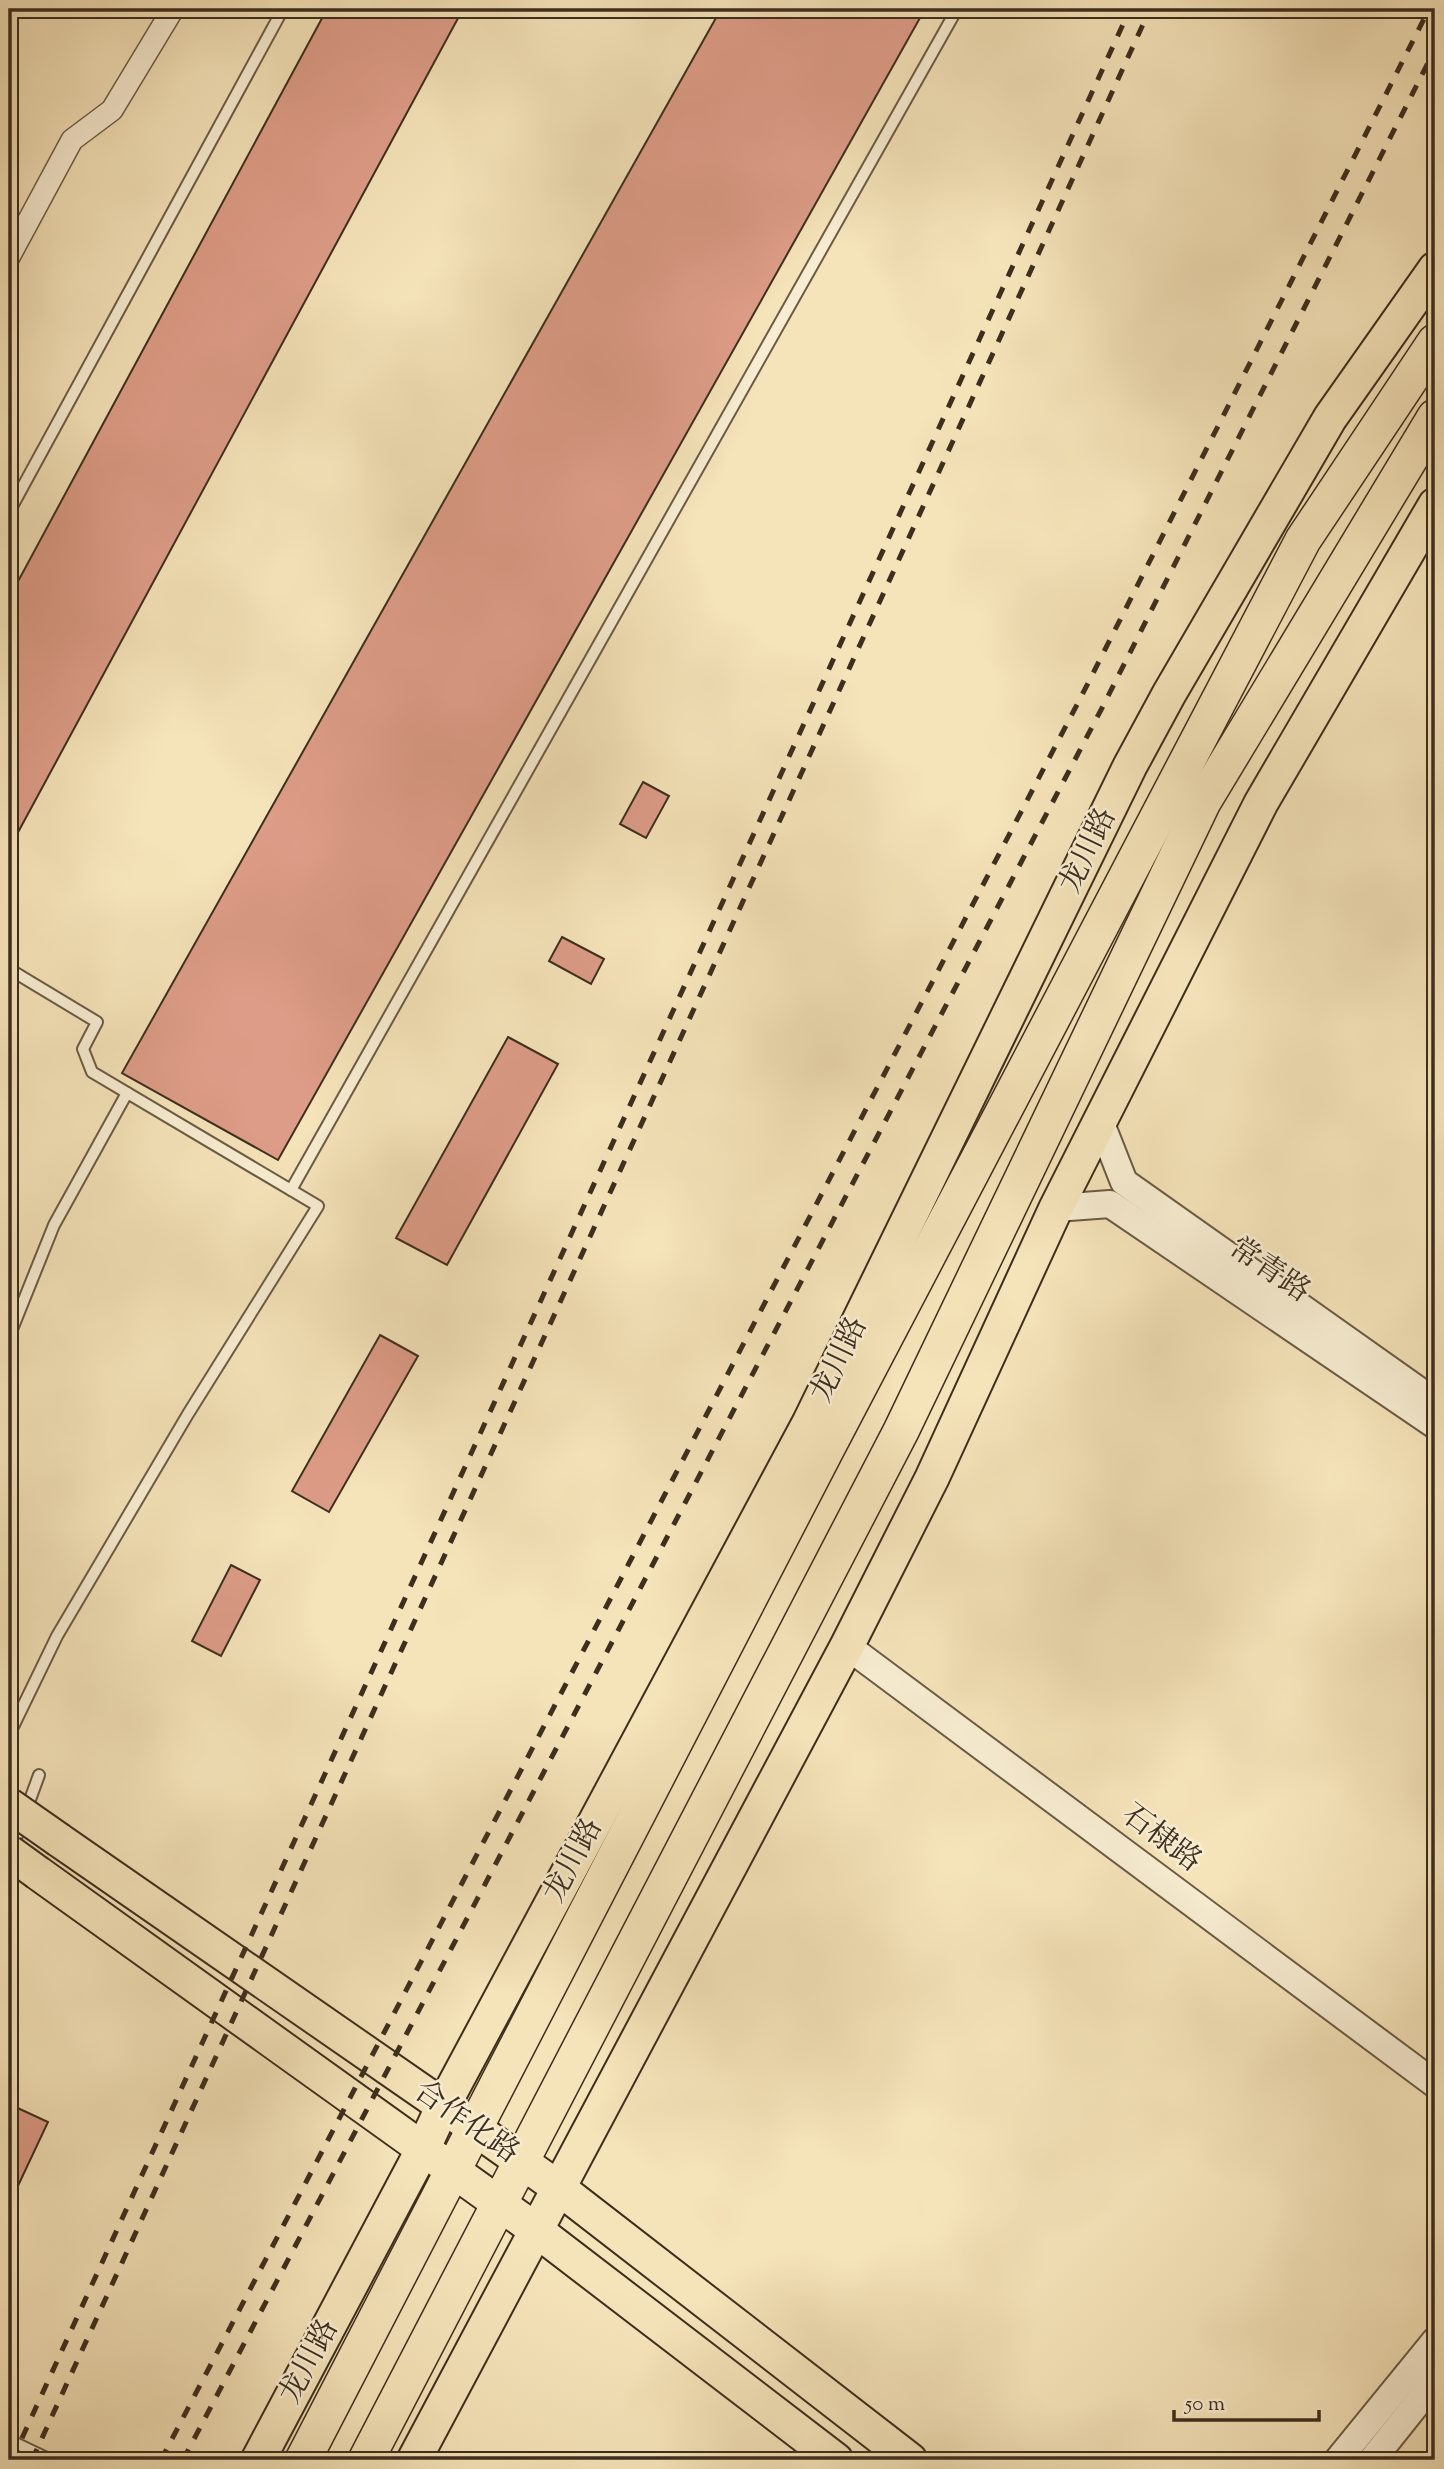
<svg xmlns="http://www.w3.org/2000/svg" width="1444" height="2469" font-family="'Sorts Mill Goudy','Noto Serif SC',serif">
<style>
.building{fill:#dd9c87;stroke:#3d2e1e;stroke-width:2}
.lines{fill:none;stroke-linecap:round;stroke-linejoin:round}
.service-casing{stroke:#6b5b45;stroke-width:14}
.minor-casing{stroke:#6b5b45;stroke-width:24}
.tertiary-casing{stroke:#6b5b45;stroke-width:30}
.primary-casing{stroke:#3d2e1e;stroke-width:37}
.trunk-casing{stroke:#3d2e1e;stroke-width:38}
.service{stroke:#f8edd2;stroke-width:10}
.minor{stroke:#f8edd2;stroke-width:21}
.tertiary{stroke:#f8edd2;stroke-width:26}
.primary{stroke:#f5e3b9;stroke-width:33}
.trunk{stroke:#f5e3b9;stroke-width:35}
.rail{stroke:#3d2e1e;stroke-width:5;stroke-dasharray:12 12;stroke-linecap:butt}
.primary-bridge-casing{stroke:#3d2e1e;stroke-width:37;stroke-linecap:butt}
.primary-bridge{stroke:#f5e3b9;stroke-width:33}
.labels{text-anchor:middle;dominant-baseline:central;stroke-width:5;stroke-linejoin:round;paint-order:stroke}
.street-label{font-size:30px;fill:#3d2e1e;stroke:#f8edd2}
</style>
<rect width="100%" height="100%" fill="#f5e3b9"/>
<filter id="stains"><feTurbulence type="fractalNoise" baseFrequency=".00286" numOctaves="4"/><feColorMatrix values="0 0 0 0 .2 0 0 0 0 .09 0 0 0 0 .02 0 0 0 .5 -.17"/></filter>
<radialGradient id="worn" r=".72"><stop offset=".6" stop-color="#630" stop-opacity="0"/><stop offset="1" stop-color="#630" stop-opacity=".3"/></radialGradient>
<!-- building -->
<g class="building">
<polygon points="327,9 463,9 9,849 9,598"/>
<polygon points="721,9 925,9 278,1160 122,1073"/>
<polygon points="643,782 669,796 646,838 620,824"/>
<polygon points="562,937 604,959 591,984 549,961"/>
<polygon points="508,1037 558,1064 447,1265 396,1238"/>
<polygon points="380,1335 418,1356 329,1512 292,1491"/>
<polygon points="231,1565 260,1580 221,1656 192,1641"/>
<polygon points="9,2104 48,2122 9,2205"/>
</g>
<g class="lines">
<!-- service casing -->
<g class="service-casing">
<g id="service">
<polyline points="9,512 283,9"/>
<polyline points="9,969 97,1022 83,1049 92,1072 318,1206 188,1414 57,1636 9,1735"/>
<polyline points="291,1190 957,9"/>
<polyline points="9,1337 54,1225 127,1093"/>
<polyline points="12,1849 39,1775"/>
<polyline points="9,2440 51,2460"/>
</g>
</g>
<!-- minor casing -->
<g class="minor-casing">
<polyline id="minor" points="9,257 72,140 112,110 173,9"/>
</g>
<!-- tertiary casing -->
<g class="tertiary-casing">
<g id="tertiary">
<polyline points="1100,1121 1124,1182 1435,1402"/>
<polyline points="1056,1208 1110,1204 1435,1425"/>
<polyline points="847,1646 1435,2084"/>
<polyline points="1338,2460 1435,2341"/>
<polyline points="1372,2460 1435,2381"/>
</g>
</g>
<!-- primary casing -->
<g class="primary-casing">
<g id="primary">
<polyline points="59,1840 443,2106 560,2189 910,2460"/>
<polyline points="38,1873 536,2230 836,2460"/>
<polyline points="258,2460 423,2149 443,2106 809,1423 1130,766 1169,694 1330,418 1435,269"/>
<polyline points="414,2460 847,1646 932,1478 1056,1208 1261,803 1435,505"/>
</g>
</g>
<!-- trunk casing -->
<g class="trunk-casing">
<g id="trunk">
<polyline points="303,2460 827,1448 1303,540 1435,342"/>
<polyline points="366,2460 901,1431 1203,802 1435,417"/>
</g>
</g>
<!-- service -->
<use href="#service" class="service"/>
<!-- minor -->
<use href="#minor" class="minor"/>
<!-- tertiary -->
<use href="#tertiary" class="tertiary"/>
<!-- primary -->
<use href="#primary" class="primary"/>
<!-- trunk -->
<use href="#trunk" class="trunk"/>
<!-- rail -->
<g class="rail">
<polyline points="12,2460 1130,9"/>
<polyline points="32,2460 1150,9"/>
<polyline points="161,2460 1081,697 1429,9"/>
<polyline points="183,2460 1102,708 1435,49"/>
</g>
<!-- primary-bridge casing -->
<g class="primary-bridge-casing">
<g id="primary-bridge">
<polyline points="9,1805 59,1840"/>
<polyline points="9,1852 38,1873"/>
</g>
</g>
<!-- primary-bridge -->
<use href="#primary-bridge" class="primary-bridge"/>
</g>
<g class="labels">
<!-- street labels -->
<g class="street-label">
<text transform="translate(1089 851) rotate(-64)">龙川路</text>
<text transform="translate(1269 1271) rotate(34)">常青路</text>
<text transform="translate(840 1360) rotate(-64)">龙川路</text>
<text transform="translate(1161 1839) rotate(37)">石棣路</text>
<text transform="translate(574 1861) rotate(-62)">龙川路</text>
<text transform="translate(466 2123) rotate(35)">合作化路</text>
<text transform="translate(310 2362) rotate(-62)">龙川路</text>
</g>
</g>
<!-- margin -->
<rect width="1444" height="2469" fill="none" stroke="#f5e3b9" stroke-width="35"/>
<rect x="10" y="10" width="1423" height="2448" fill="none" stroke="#3d2e1e" stroke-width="3.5"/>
<rect x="18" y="18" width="1409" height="2434" fill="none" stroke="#3d2e1e" stroke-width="2"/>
<!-- scale -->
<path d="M1174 2410v10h145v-10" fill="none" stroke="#3d2e1e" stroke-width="3.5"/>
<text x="1185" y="2410" font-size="21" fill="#3d2e1e" stroke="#f8edd2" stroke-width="5" paint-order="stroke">50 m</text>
<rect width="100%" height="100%" filter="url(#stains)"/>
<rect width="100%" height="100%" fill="url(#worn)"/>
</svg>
